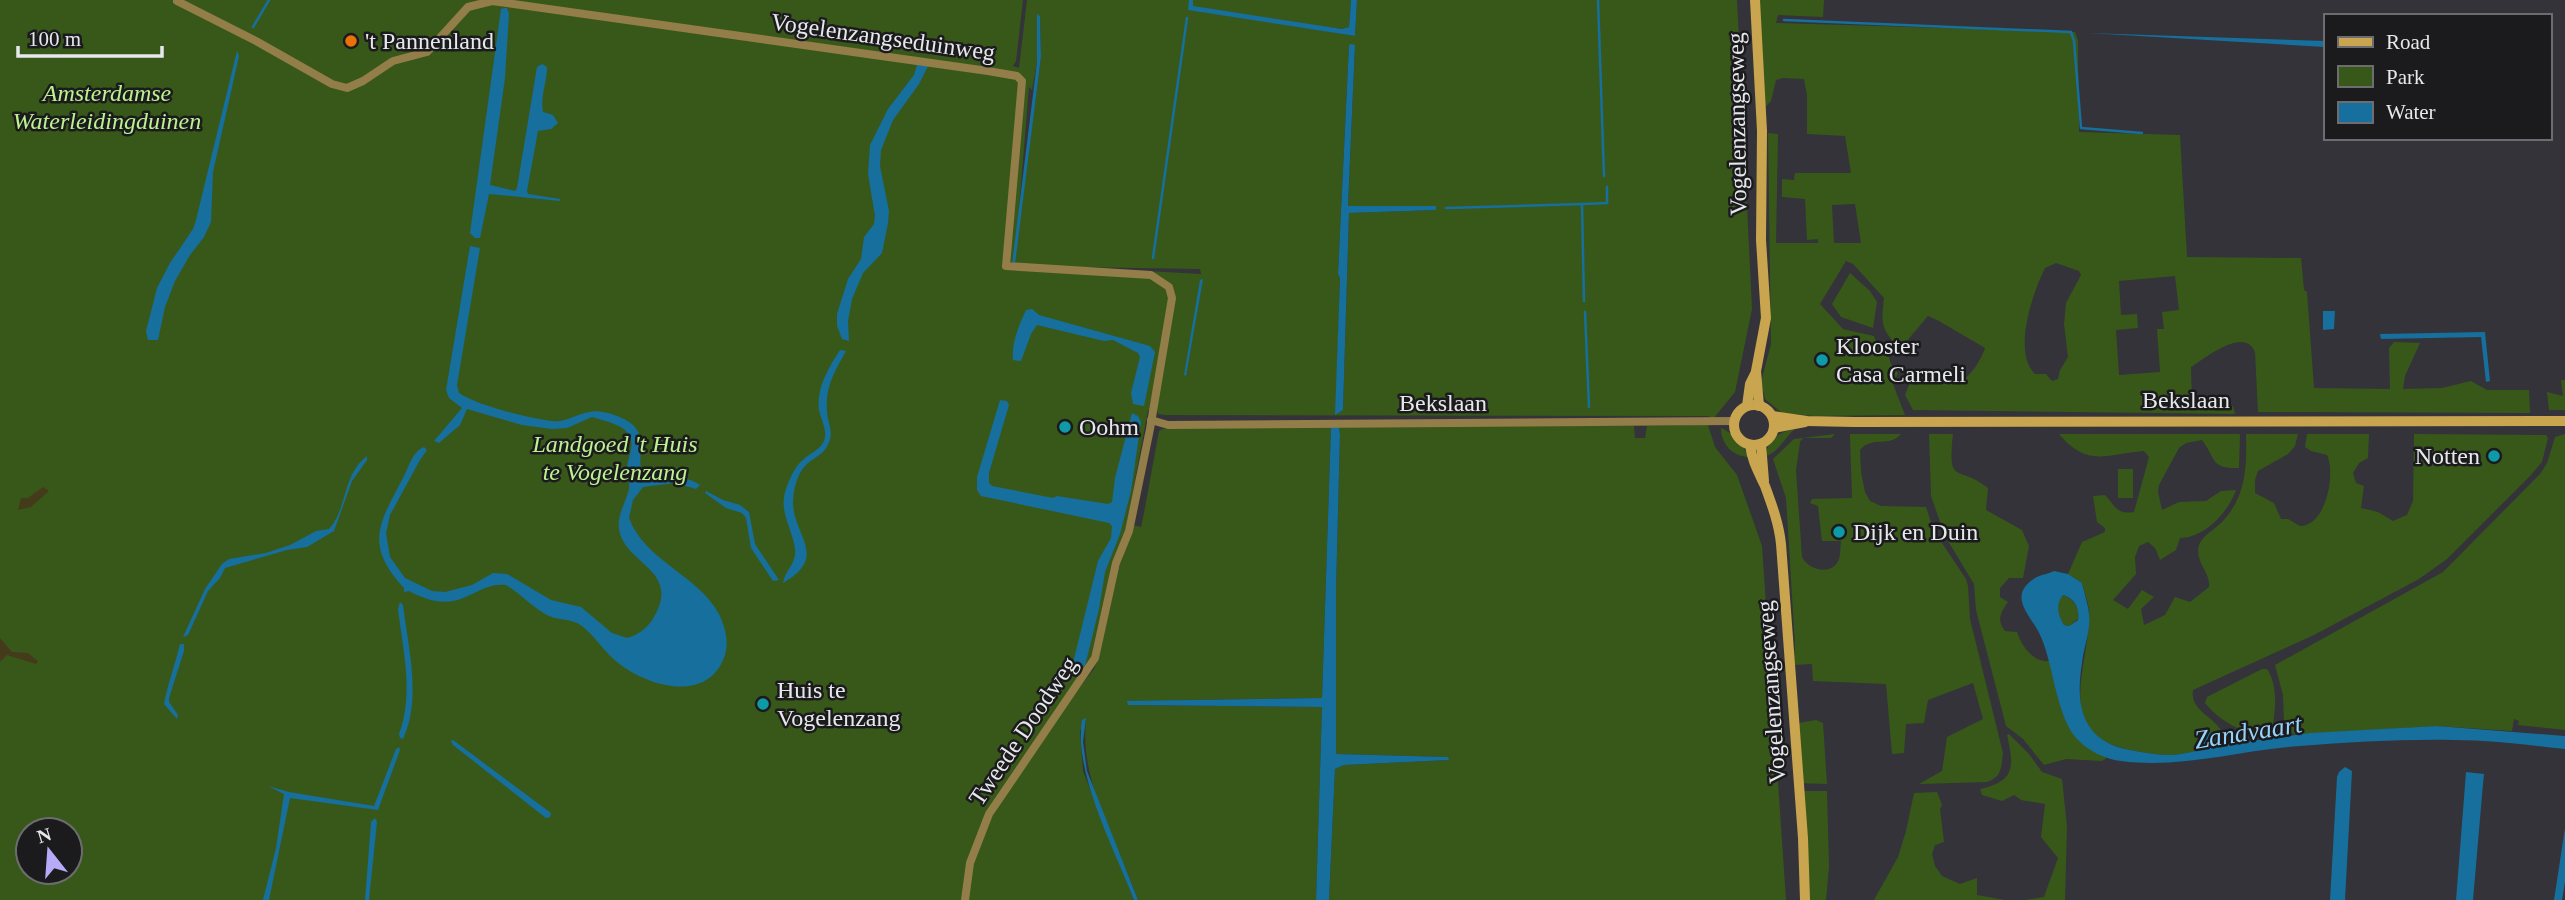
<svg xmlns="http://www.w3.org/2000/svg" width="2565" height="900" font-family="'Times New Roman',serif">
<style>
.green{fill:#38581a;fill-rule:evenodd}
.sand{fill:#443b1b}
.water{fill:#166f9d;fill-rule:evenodd}
.lines{fill:none;stroke-linecap:round;stroke-linejoin:round}
.stream{stroke:#166f9d;stroke-width:2.5}
.street{stroke:#937d49;stroke-width:8}
.secondary{stroke:#c8a54e;stroke-width:10}
.food-dot{fill:#e8710a;stroke:#1b1b1e;stroke-width:2.5}
.culture-dot{fill:#0f9aa8;stroke:#1b1b1e;stroke-width:2.5}
.labels{text-anchor:middle;dominant-baseline:central;stroke-width:5;stroke-linejoin:round;paint-order:stroke}
.street-label{font-size:24px;fill:#e7e8eb;stroke:#1b1b1e}
.poi-label{font-size:24px;fill:#e7e8eb;stroke:#1b1b1e;text-anchor:start}
.park-label{font-size:24px;font-style:italic;fill:#bdf291;stroke:#1b1b1e}
.water-label{font-size:26px;font-style:italic;fill:#97d2f9;stroke:#1b1b1e}
</style>
<rect width="100%" height="100%" fill="#333339"/>
<!-- green -->
<g class="green">
<path d="M 0,0 L 1023,0 L 1016,61 L 1013,66 L 1019,68 L 1027,0 L 1351,0 L 1349,27 L 1342,29 L 1222,14 L 1355,36 L 1357,0 L 1737,0 L 1752,309 L 1735,392 L 1713,419 L 1708,416 L 1165,415 L 1158,414 L 1157,410 L 1148,410 L 1126,528 L 1113,561 L 1091,657 L 988,813 L 963,900 L 0,900 ZM 1038,15 L 1040,16 L 1041,57 L 1015,258 L 1029,87 L 1032,90 L 1037,62 ZM 1349,45 L 1355,46 L 1348,207 L 1436,206 L 1436,210 L 1349,213 L 1343,410 L 1336,414 L 1340,278 L 1338,274 ZM 1075,267 L 1200,269 L 1201,274 ZM 28,830 L 70,830 L 70,872 L 28,872 Z"/>
<path d="M 1759,0 L 1824,0 L 1823,17 L 1778,15 L 1776,23 L 2075,32 L 2078,40 L 2079,132 L 2180,135 L 2187,257 L 2301,258 L 2304,290 L 2307,292 L 2314,388 L 2390,389 L 2389,348 L 2394,342 L 2420,343 L 2405,376 L 2403,389 L 2442,388 L 2471,381 L 2487,390 L 2529,390 L 2530,413 L 2258,412 L 2255,352 C 2244,326 2206,358 2191,367 L 2192,404 L 2233,406 L 2235,414 L 1913,410 L 1905,395 L 1910,382 L 1923,383 L 1934,375 C 1941,377 1949,383 1956,382 C 1969,381 1982,358 1985,348 L 1939,321 L 1928,316 L 1900,349 C 1881,329 1881,324 1884,298 L 1853,264 L 1846,261 L 1820,304 L 1843,329 L 1874,336 L 1878,347 L 1885,345 L 1891,364 L 1898,373 L 1893,384 L 1905,415 L 1814,416 L 1782,413 L 1765,399 L 1761,382 L 1771,344 L 1768,133 L 1778,134 L 1776,243 L 1818,243 L 1818,239 L 1807,240 L 1805,199 L 1782,197 L 1782,179 L 1794,180 L 1795,173 L 1851,173 L 1845,136 L 1807,134 L 1807,95 L 1804,79 L 1783,78 L 1776,80 L 1771,101 L 1765,107 ZM 1855,204 L 1861,243 L 1834,243 L 1832,205 ZM 2056,263 L 2079,271 L 2081,275 L 2066,303 L 2064,324 L 2068,357 L 2060,370 L 2058,379 L 2052,381 L 2046,374 L 2035,374 C 2012,352 2033,292 2045,268 ZM 2175,276 L 2179,310 L 2162,312 L 2164,329 L 2157,329 L 2160,372 L 2119,375 L 2116,330 L 2138,328 L 2137,314 L 2121,315 L 2119,281 Z"/>
<polygon points="1850,273 1870,291 1877,302 1873,328 1841,317 1832,304"/>
<polygon points="2561,380 2565,380 2565,410 2549,410 2547,392 2563,396"/>
<polygon points="1708,425 1715,447 1737,475 1762,546 1786,900 1329,900 1335,769 1344,765 1448,760 1447,757 1336,754 1336,591 1340,435 1339,426 1634,426 1635,438 1645,438 1647,426"/>
<path d="M 1212,426 L 1331,426 L 1322,698 L 1189,700 L 1128,705 L 1322,707 L 1316,900 L 1138,900 C 1117,841 1079,782 1086,719 L 1080,731 L 1083,771 L 1134,900 L 967,900 C 970,837 1009,788 1044,738 C 1061,715 1076,691 1094,669 L 1098,659 L 1120,564 L 1132,525 L 1141,527 L 1143,518 L 1159,431 L 1162,429 Z"/>
<path d="M 1721,428 C 1732,432 1745,446 1748,457 C 1732,456 1721,444 1721,428 Z"/>
<path d="M 1795,429 C 1785,437 1778,453 1766,456 C 1767,439 1779,432 1795,429 Z"/>
<path d="M 1835,434 L 1831,438 L 1803,438 L 1800,442 L 1796,470 L 1802,557 C 1809,571 1833,576 1839,559 C 1841,553 1840,547 1841,541 L 1822,541 L 1818,506 L 1810,503 L 1812,499 L 1852,498 L 1850,434 L 1901,434 C 1889,448 1873,435 1860,450 L 1861,472 L 1865,492 L 1870,501 L 1881,506 L 1926,507 L 1934,531 L 1966,579 L 1968,586 L 1970,619 L 2003,753 C 2001,768 2002,777 1987,782 L 1919,784 L 1942,771 L 1947,737 L 1983,719 L 1973,683 L 1928,700 L 1924,723 L 1906,724 L 1904,753 L 1892,754 L 1886,684 L 1813,681 L 1812,664 L 1794,665 L 1795,645 L 1786,498 L 1773,459 L 1794,439 Z"/>
<path d="M 1929,434 L 1953,434 C 1947,487 1958,464 1988,488 L 1986,510 L 2022,530 L 2029,546 L 2023,578 L 2009,578 L 2000,588 L 2000,597 L 2008,602 C 2001,612 1996,620 2005,631 L 2017,632 C 2021,645 2033,663 2049,661 C 2056,686 2060,721 2079,740 C 2086,748 2098,753 2107,758 L 2102,761 L 2066,759 L 2044,765 L 2023,739 L 2006,726 L 1976,610 L 1974,584 L 1945,536 L 1931,496 Z"/>
<path d="M 2059,434 L 2240,434 L 2239,468 C 2210,469 2216,458 2202,440 L 2186,443 L 2179,448 L 2159,485 L 2158,492 L 2162,510 L 2179,502 L 2206,501 L 2221,491 L 2236,490 C 2228,513 2204,538 2180,538 L 2176,550 L 2160,560 L 2155,548 L 2148,542 L 2139,546 L 2135,557 L 2136,574 L 2113,600 L 2128,609 L 2142,590 L 2154,597 L 2141,609 L 2144,625 L 2165,615 L 2175,597 L 2190,602 L 2209,587 C 2211,572 2194,562 2199,545 C 2203,535 2215,529 2222,522 C 2246,497 2247,467 2246,434 L 2298,434 L 2295,446 L 2288,454 L 2258,471 L 2255,480 L 2255,493 L 2274,503 L 2281,519 L 2288,519 L 2300,526 C 2326,526 2336,474 2327,455 L 2311,451 L 2305,447 L 2307,434 L 2369,434 L 2368,458 L 2359,463 L 2353,473 L 2356,483 L 2364,486 L 2361,508 L 2378,512 L 2393,521 L 2407,515 L 2413,501 L 2414,434 L 2546,435 L 2548,438 L 2542,462 L 2530,476 L 2447,559 L 2419,579 L 2314,635 L 2193,690 C 2190,710 2211,715 2221,730 L 2201,736 L 2199,750 C 2171,758 2158,755 2130,750 C 2049,734 2092,663 2089,610 C 2088,601 2084,592 2082,583 L 2068,574 L 2082,542 L 2105,532 L 2105,528 L 2097,522 L 2093,496 L 2105,495 C 2115,505 2116,515 2134,512 L 2149,457 L 2144,451 C 2106,454 2088,468 2059,434 Z"/>
<polygon points="2565,434 2565,730 2518,725 2519,721 2514,719 2512,731 2437,726 2297,735 2291,733 2284,722 2283,695 2275,665 2443,572 2540,474 2547,463 2555,437"/>
<rect x="2118" y="469" width="15" height="29"/>
<path d="M 2063,595 C 2074,599 2080,608 2078,619 L 2069,626 L 2064,625 C 2058,615 2054,605 2063,595 Z"/>
<path d="M 2262,669 L 2267,669 C 2278,685 2276,711 2272,729 L 2265,735 C 2257,729 2251,732 2243,730 C 2229,726 2213,713 2205,703 L 2207,697 Z"/>
<polygon points="1816,720 1823,723 1827,784 1796,783 1793,724"/>
<path d="M 2009,734 L 2029,754 L 2042,772 L 2062,779 L 2067,827 L 2065,900 L 2025,900 L 2044,897 L 2058,858 L 2041,837 L 2045,804 L 2021,800 L 2014,795 L 2002,801 L 1982,795 L 1980,789 C 2016,781 2014,766 2007,735 Z"/>
<polygon points="1797,791 1827,791 1829,867 1826,900 1803,900"/>
<polygon points="1937,792 1942,805 1940,809 1944,842 1935,845 1932,854 1935,866 1942,876 1960,884 1977,878 1977,895 2005,900 1874,900 1898,857 1906,831 1914,793"/>
</g>
<!-- sand -->
<g class="sand">
<polygon points="43,487 49,491 31,507 18,510 21,498 28,498"/>
<polygon points="0,638 12,652 28,653 38,661 36,664 7,655 0,662"/>
</g>
<!-- water -->
<g class="water">
<polygon points="1189,0 1193,0 1193,6 1342,29 1349,27 1351,0 1357,0 1355,36 1188,10"/>
<path d="M 504,8 L 507,8 L 509,14 L 505,78 L 490,185 L 515,191 L 517,188 L 537,67 L 542,64 L 547,67 C 547,82 540,97 543,112 L 553,115 L 558,123 L 551,129 L 538,131 L 527,191 L 528,194 L 560,199 L 560,201 L 489,194 L 480,238 L 475,238 L 470,233 L 501,9 Z"/>
<polygon points="1037,14 1040,16 1041,57 1015,264 1012,264 1037,62"/>
<polygon points="2088,33 2325,41 2325,47"/>
<polygon points="1351,44 1355,45 1348,206 1436,206 1436,210 1349,213 1343,410 1335,415 1340,278 1338,274 1349,45"/>
<polygon points="237,51 239,56 213,172 211,222 204,237 190,255 175,281 165,307 158,340 148,340 146,331 157,288 170,263 193,229 196,220"/>
<polygon points="917,65 928,66 919,84 893,120 881,150 880,166 889,211 888,223 882,253 863,273 852,299 848,321 849,341 842,339 837,326 837,314 848,279 861,259 864,237 874,224 875,216 868,174 870,145 888,109 914,75"/>
<path d="M 470,246 L 480,248 L 457,385 L 459,393 C 476,405 531,419 552,421 C 566,423 576,414 589,412 C 601,409 625,417 634,426 C 647,440 635,462 644,478 C 665,481 681,472 700,485 L 696,489 L 675,483 L 643,487 L 633,500 L 629,518 C 645,561 698,575 719,614 C 726,629 730,645 723,660 C 704,704 645,685 617,662 C 603,651 594,634 579,624 C 571,619 558,620 549,616 C 533,608 521,594 506,585 C 490,583 478,592 463,598 C 445,606 426,600 409,591 L 404,592 L 404,588 C 364,544 379,524 403,478 C 409,467 412,452 424,447 L 427,450 L 420,460 L 390,515 L 386,533 L 390,557 L 405,578 L 432,591 L 445,592 L 472,585 L 493,573 L 507,574 L 551,600 L 581,607 L 612,633 L 627,638 C 639,635 650,626 655,615 C 680,569 624,564 619,529 C 617,517 624,505 628,493 C 631,483 627,476 627,467 C 628,458 633,449 631,440 C 629,425 604,421 592,417 L 567,428 L 552,429 L 522,425 L 467,409 L 460,425 L 439,443 L 434,441 L 462,408 L 449,398 L 446,390 Z"/>
<polygon points="1203,279 1186,376 1184,375 1200,280"/>
<path d="M 1032,309 L 1039,315 L 1150,346 L 1155,352 L 1144,406 L 1133,404 L 1131,393 L 1140,357 L 1138,353 L 1113,340 L 1104,341 L 1037,325 L 1031,334 L 1021,361 L 1013,360 C 1011,344 1019,325 1026,310 Z"/>
<polygon points="2323,311 2335,311 2334,329 2323,330"/>
<polygon points="2485,332 2490,381 2486,382 2481,337 2381,339 2380,334"/>
<path d="M 840,350 L 846,351 C 835,371 825,386 827,411 C 827,422 834,431 829,442 C 825,454 816,456 807,464 C 797,473 793,490 793,504 C 794,536 829,557 783,583 C 785,570 797,563 795,549 C 792,526 777,511 787,486 C 791,476 795,466 804,459 C 810,453 820,450 824,441 C 828,431 821,420 819,410 C 816,388 829,367 840,350 Z"/>
<polygon points="1000,400 1007,401 1009,405 989,473 989,483 992,486 1053,498 1057,496 1108,504 1112,502 1115,478 1132,413 1138,416 1141,422 1131,491 1120,534 1105,572 1099,609 1085,666 1079,666 1073,663 1098,561 1111,538 1112,526 1109,523 981,496 977,490 977,477"/>
<polygon points="1331,426 1339,426 1340,435 1336,591 1336,754 1448,757 1449,760 1344,765 1335,769 1329,900 1316,900 1322,707 1128,705 1127,701 1322,698"/>
<path d="M 367,456 L 367,460 L 352,481 L 334,531 L 307,547 L 287,550 L 225,568 L 220,578 L 208,591 L 188,635 L 183,637 L 205,589 L 222,564 L 229,559 L 266,553 L 290,545 L 316,531 L 329,529 C 348,508 342,475 367,456 Z"/>
<polygon points="706,491 723,500 740,505 749,512 755,544 779,580 773,581 751,548 746,518 742,513 726,508 705,493"/>
<path d="M 2054,571 L 2068,574 L 2082,583 C 2085,597 2091,611 2089,626 C 2088,638 2083,651 2082,663 C 2075,706 2082,741 2130,750 C 2158,755 2171,758 2199,750 L 2201,735 L 2219,731 L 2229,744 L 2310,733 L 2437,726 L 2565,736 L 2565,749 C 2528,745 2491,740 2454,740 C 2403,739 2351,742 2300,746 C 2240,750 2182,769 2121,761 C 2107,760 2089,751 2079,741 C 2056,719 2054,666 2041,637 C 2033,617 2005,597 2035,578 C 2040,575 2048,574 2054,571 ZM 2063,595 C 2074,598 2080,608 2078,620 L 2069,626 L 2064,625 C 2058,615 2055,605 2063,595 Z"/>
<path d="M 400,602 L 403,605 C 408,647 422,699 403,739 L 400,738 L 399,734 C 414,694 403,651 398,609 Z"/>
<path d="M 180,644 L 184,644 L 184,651 L 169,698 L 169,702 L 178,715 L 177,719 L 164,704 C 168,683 175,665 180,644 Z"/>
<path d="M 1086,718 L 1083,742 L 1087,771 L 1138,900 L 1134,900 C 1115,850 1073,772 1082,720 Z"/>
<polygon points="453,740 551,813 550,817 546,818 453,745 451,741"/>
<polygon points="399,747 400,750 378,810 290,798 269,900 263,900 276,848 284,794 268,786 289,792 374,806 396,749"/>
<polygon points="2345,767 2352,771 2345,900 2330,900 2337,777 2339,772"/>
<polygon points="2466,772 2484,774 2483,784 2473,900 2456,900"/>
<polygon points="375,818 377,822 369,900 365,900 371,822"/>
<polygon points="2565,828 2565,882 2562,900 2554,900"/>
</g>
<g class="lines">
<!-- stream -->
<g class="stream">
<polyline points="1598,0 1604,176"/>
<polyline points="1784,20 2071,32 2074,41 2081,128 2142,133"/>
<polyline points="253,27 269,0"/>
<polyline points="1446,208 1582,204"/>
<polyline points="1153,258 1187,18"/>
<polyline points="1584,301 1582,204 1607,203 1607,187"/>
<polyline points="1585,312 1589,407"/>
</g>
<!-- street -->
<g class="street">
<polyline points="177,1 256,41 332,84 347,88 363,81 393,61 427,52 468,7 492,1 988,71 1017,76 1022,81 1006,266 1151,275 1169,287 1172,298 1150,429 1129,531 1116,563 1095,658 989,814 970,863 965,900"/>
<polyline points="1151,420 1168,425 1734,421"/>
</g>
<!-- secondary -->
<g class="secondary">
<polyline points="1755,0 1762,131 1761,240 1766,318 1756,371 1759,406"/>
<circle cx="1754" cy="425" r="20"/>
<polyline points="1747,406 1750,384 1756,372"/>
<polyline points="1772,416 1807,421 1854,422 2565,421"/>
<polyline points="1774,428 1805,422"/>
<polyline points="1761,444 1764,481"/>
<path d="M 1750,445 C 1752,461 1758,471 1765,486 C 1772,505 1779,524 1781,544 L 1803,838 L 1805,900"/>
</g>
</g>
<!-- markers -->
<circle class="food-dot" cx="351" cy="41" r="7"/>
<g class="culture-dot">
<circle cx="1822" cy="360" r="7"/>
<circle cx="1065" cy="427" r="7"/>
<circle cx="2494" cy="456" r="7"/>
<circle cx="1839" cy="532" r="7"/>
<circle cx="763" cy="704" r="7"/>
</g>
<g class="labels">
<!-- street labels -->
<g class="street-label">
<text transform="translate(883 37) rotate(8)">Vogelenzangseduinweg</text>
<text transform="translate(1737 124) rotate(-91)">Vogelenzangseweg</text>
<text x="2186" y="400">Bekslaan</text>
<text x="1443" y="403">Bekslaan</text>
<text transform="translate(1771 692) rotate(-94)">Vogelenzangseweg</text>
<text transform="translate(1023 731) rotate(-56)">Tweede Doodweg</text>
</g>
<!-- poi labels -->
<g class="poi-label">
<text x="365" y="41">'t Pannenland</text>
<text x="1836" y="346">Klooster<tspan x="1836" dy="28">Casa Carmeli</tspan></text>
<text x="1079" y="427">Oohm</text>
<text x="2480" y="456" text-anchor="end">Notten</text>
<text x="1853" y="532">Dijk en Duin</text>
<text x="777" y="690">Huis te<tspan x="777" dy="28">Vogelenzang</tspan></text>
</g>
<!-- park labels -->
<g class="park-label">
<text x="107" y="93">Amsterdamse<tspan x="107" dy="28">Waterleidingduinen</tspan></text>
<text x="615" y="444">Landgoed 't Huis<tspan x="615" dy="28">te Vogelenzang</tspan></text>
</g>
<!-- water labels -->
<g class="water-label">
<text transform="translate(2248 732) rotate(-9)">Zandvaart</text>
</g>
</g>
<!-- legend -->
<rect x="2324" y="14" width="228" height="126" fill="#1b1b1e" stroke="#6d6d70" stroke-width="2"/>
<rect x="2338" y="37" width="35" height="10" fill="#c8a54e" stroke="#6d6d70" stroke-width="2"/>
<text x="2386" y="49" font-size="21" fill="#e7e8eb">Road</text>
<rect x="2338" y="66" width="35" height="21" fill="#38581a" stroke="#6d6d70" stroke-width="2"/>
<text x="2386" y="84" font-size="21" fill="#e7e8eb">Park</text>
<rect x="2338" y="102" width="35" height="21" fill="#166f9d" stroke="#6d6d70" stroke-width="2"/>
<text x="2386" y="119" font-size="21" fill="#e7e8eb">Water</text>
<!-- north arrow -->
<g transform="translate(49 851) rotate(343)"><circle r="33" fill="#1b1b1e" stroke="#6d6d70" stroke-width="2"/>
<path d="M0-5L12 26L0 18L-12 26Z" fill="#b7abf8"/>
<text y="-10" font-size="19" font-weight="bold" text-anchor="middle" fill="#e7e8eb">N</text>
</g>
<!-- scale -->
<path d="M18 46v10h144v-10" fill="none" stroke="#e7e8eb" stroke-width="3.5"/>
<text x="28" y="46" font-size="21" fill="#e7e8eb" stroke="#1b1b1e" stroke-width="5" paint-order="stroke">100 m</text>
</svg>
